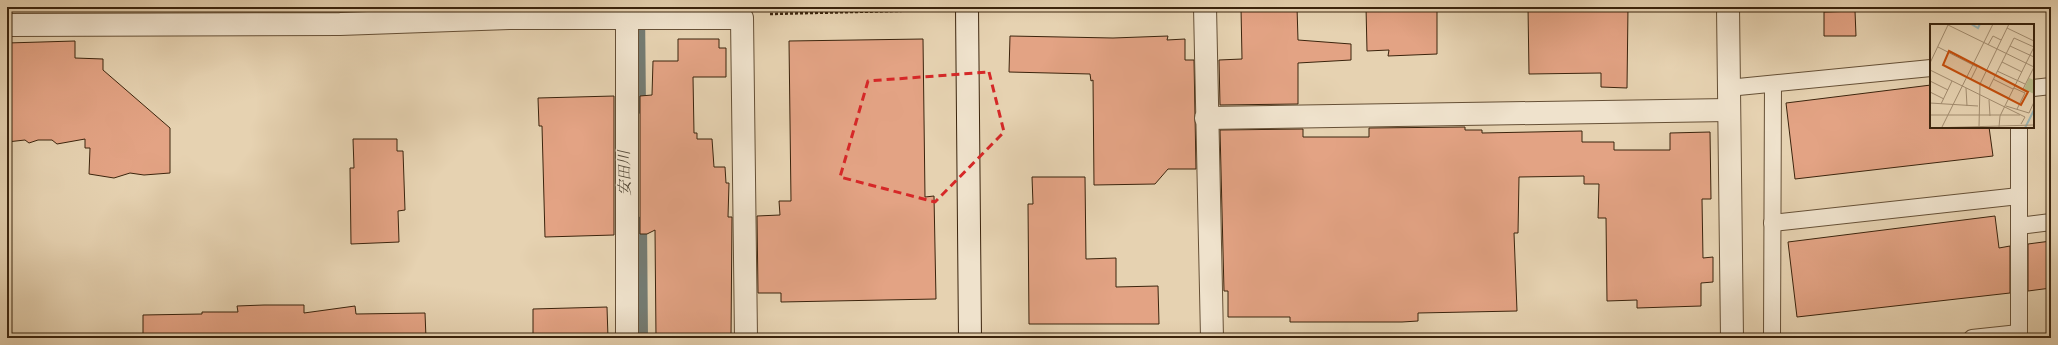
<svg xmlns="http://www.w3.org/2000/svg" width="2058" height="345" font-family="Vollkorn,'Noto Serif JP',serif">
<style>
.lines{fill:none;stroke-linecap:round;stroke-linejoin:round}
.stream{stroke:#747b72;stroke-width:10}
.building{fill:#e3a384;stroke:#3b240d}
.lane-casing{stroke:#665036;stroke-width:18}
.street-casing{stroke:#665036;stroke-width:24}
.secondary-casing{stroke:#3b240d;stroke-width:24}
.path{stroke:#3b240d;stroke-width:2.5;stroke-dasharray:3 2;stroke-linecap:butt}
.lane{stroke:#efe2cc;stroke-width:16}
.street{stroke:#efe2cc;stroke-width:22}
.secondary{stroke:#efe2cc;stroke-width:22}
.marked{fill:none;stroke:#d62828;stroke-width:3;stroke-dasharray:8 5;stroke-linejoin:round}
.labels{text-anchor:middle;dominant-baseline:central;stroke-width:3;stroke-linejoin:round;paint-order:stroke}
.water-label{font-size:15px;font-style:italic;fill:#534837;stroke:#efe2cc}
.inset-river{fill:none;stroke:#9ab5b5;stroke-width:2}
.inset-road{fill:none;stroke:#a28c6f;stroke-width:1}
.view{fill:#c54e0c;fill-opacity:0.15;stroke:#c54e0c;stroke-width:2}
.inset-edge{fill:none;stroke:#3b240d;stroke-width:2}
</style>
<rect width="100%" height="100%" fill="#e6d2b1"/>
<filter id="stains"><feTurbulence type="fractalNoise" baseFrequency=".005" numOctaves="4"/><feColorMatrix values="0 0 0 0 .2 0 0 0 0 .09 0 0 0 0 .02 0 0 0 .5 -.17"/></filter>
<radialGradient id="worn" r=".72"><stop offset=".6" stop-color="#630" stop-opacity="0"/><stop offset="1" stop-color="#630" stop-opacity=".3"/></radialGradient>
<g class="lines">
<!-- stream -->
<g class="stream">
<polyline points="640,7 641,109"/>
<polyline points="642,221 643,338"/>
</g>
</g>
<!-- building -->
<g class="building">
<polygon points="1297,7 1298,40 1351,44 1351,60 1298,63 1298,104 1220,105 1219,60 1242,59 1241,8"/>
<polygon points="1366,7 1437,7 1437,54 1388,56 1389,50 1367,51"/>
<polygon points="1528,7 1628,7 1627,88 1601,87 1601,73 1529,74"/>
<polygon points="1855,11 1856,36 1824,36 1824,12"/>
<polygon points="1010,36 1113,38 1168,36 1167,40 1185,39 1185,60 1194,60 1196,169 1168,169 1155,184 1094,185 1093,80 1091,81 1090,74 1009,72"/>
<polygon points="678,39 719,39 719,48 726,48 726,77 693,77 694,133 697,133 697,139 712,139 714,167 725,167 726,183 729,183 728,217 732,217 731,338 656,338 655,230 647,234 640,234 640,96 652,95 653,61 678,61"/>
<polygon points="923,39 925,197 934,196 936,299 781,302 781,293 758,293 757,216 780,215 779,201 791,201 789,41"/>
<polygon points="75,41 75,58 103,59 103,70 170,128 170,173 144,175 130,173 114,178 89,174 90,148 85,148 85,139 57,144 52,140 38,140 29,143 25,140 7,142 7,43"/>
<polygon points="1931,85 1931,127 1989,127 1993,156 1795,179 1786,103"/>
<polygon points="614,96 614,235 545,237 542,126 539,126 538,98"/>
<polygon points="1465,127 1465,130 1482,130 1482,133 1582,131 1582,142 1614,142 1614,150 1670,150 1670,133 1710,132 1711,199 1702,199 1703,258 1713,257 1713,282 1701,283 1701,306 1637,308 1637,300 1607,301 1606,218 1598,218 1599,184 1584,184 1584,176 1519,177 1518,233 1514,233 1517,311 1418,313 1418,321 1402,322 1290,322 1290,317 1228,317 1228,291 1224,291 1220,130 1303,129 1303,137 1369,137 1369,128"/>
<polygon points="353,139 397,139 397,151 403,151 405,210 398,211 399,242 351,244 350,168 354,168"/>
<polygon points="1032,177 1085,177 1086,259 1116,258 1116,287 1158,286 1159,324 1029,324 1028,204 1033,204"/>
<polygon points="1995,216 1999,248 2010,246 2010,293 1797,317 1788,242"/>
<polygon points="2051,241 2051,288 2028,291 2028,244"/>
<polygon points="264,305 304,305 304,313 355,306 356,314 425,313 426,338 143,338 143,315 202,314 202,312 238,312 237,306"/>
<polygon points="607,307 608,338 533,338 533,309"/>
</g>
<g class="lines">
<!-- lane casing -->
<g class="lane-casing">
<g id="lane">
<polyline points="1728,88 1931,68"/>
<polyline points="2033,88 2051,86"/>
<polyline points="1772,223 2019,196"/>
<polyline points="2019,226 2051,222"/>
<polyline points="1772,338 1773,84"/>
<polyline points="1972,338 2019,333"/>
<polyline points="2019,338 2019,127"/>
</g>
</g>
<!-- street casing -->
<g class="street-casing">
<g id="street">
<polyline points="627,7 627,338"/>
<polyline points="1205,7 1212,338"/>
<polyline points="1728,7 1732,338"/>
<polyline points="7,25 340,24 509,18 742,18 746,338"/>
<polyline points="1206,118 1728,110"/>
</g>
</g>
<!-- secondary casing -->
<g class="secondary-casing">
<polyline id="secondary" points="967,7 970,338"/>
</g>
<!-- path -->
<polyline class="path" points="770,14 939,10"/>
<!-- lane -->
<use href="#lane" class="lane"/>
<!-- street -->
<use href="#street" class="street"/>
<!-- secondary -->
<use href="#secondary" class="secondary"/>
</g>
<!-- marked area -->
<path class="marked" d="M 989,72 L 1004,132 L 935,202 L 840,177 L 868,81 Z"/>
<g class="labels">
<!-- water labels -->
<g class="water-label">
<text transform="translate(626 173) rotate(-91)">安田川</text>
</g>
</g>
<!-- overview -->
<g transform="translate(1930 24)">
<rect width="104" height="104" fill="#e6d2b1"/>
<path d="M 99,54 L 104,56 L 104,70 L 94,65 Z" fill="#b8bb89"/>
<path class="inset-river" d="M 41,0 L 48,4 L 50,0M 95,104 L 104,86"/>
<path class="inset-road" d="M 16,0 L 104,43M 77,4 L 104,17M 58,21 L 63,12 L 71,16M 80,22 L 104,33M 8,23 L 47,43 L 41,55 L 79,74M 72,38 L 92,48M 0,39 L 18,1M 0,46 L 95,93 L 91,100M 67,47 L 95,60M 63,55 L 83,65M 0,57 L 18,66M 36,64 L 37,82M 59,64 L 84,14 L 104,23M 84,64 L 95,69 L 87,85M 93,65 L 104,43M 0,68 L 14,75M 59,76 L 60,92M 0,79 L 48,82M 11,80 L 22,57M 76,82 L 99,89 L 104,78M 0,91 L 90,91M 12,103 L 63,0M 49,103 L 50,60 L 79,0M 69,103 L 70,92 L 104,23M 0,104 L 104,101"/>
<path class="view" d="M 19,27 L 98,68 L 91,81 L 13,41 Z"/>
<rect width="104" height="104" class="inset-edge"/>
</g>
<!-- margin -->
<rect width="2058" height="345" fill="none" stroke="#e6d2b1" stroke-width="24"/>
<rect x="8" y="8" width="2042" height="329" fill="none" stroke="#3b240d" stroke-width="2"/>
<rect x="12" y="12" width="2034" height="321" fill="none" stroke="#3b240d"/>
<rect width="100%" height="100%" filter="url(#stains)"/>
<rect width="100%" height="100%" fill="url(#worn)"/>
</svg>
